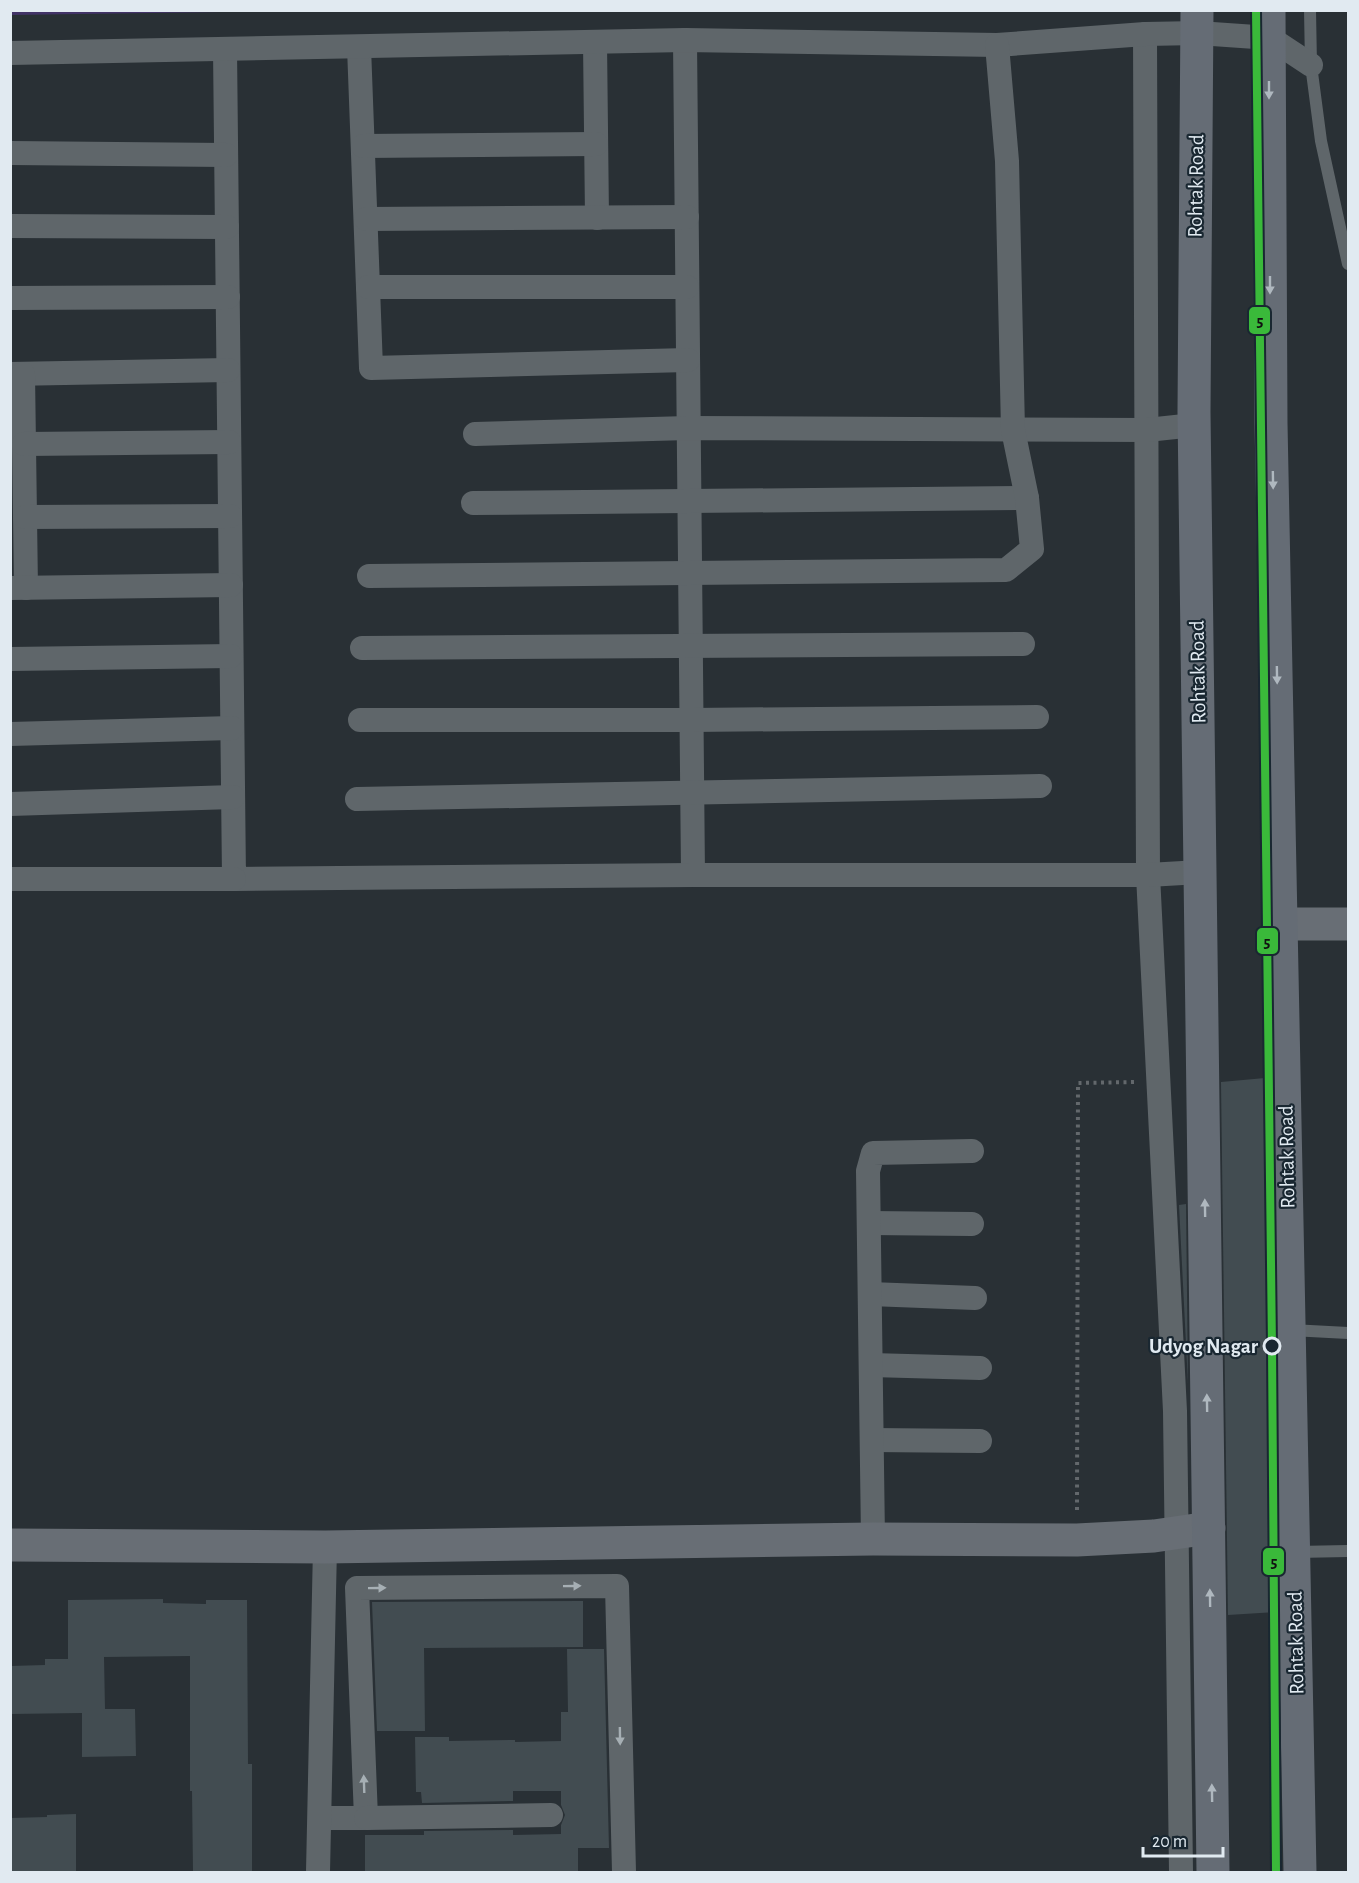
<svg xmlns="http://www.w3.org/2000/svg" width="1359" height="1883" font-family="'Alegreya Sans',sans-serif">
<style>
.green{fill:#423367}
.building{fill:#424c51}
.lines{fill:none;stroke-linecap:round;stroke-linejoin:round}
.path{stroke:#63686c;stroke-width:4;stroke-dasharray:3 4.5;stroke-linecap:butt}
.lane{stroke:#5f666a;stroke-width:12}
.street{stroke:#5f666a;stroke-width:24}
.secondary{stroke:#686e75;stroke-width:33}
.highway{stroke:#656c75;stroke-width:33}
.metro-1-casing{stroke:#192731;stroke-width:12}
.metro-1{stroke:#3ab93a;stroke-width:8}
.oneway{fill:#afb8bf}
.oneway2{fill:#a6afb4}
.stop-dot{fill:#192731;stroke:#e1eaf1;stroke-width:3}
.labels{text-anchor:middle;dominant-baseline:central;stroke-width:4.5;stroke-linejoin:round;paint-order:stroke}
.street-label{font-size:21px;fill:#e1eaf1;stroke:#192731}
.stop-label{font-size:21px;font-weight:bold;fill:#e1eaf1;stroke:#192731;text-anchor:end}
.line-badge{stroke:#192731;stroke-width:2}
.pale-badge-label{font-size:16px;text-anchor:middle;font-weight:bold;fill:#111}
</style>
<rect width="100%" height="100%" fill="#293035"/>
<!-- green -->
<polygon class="green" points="11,10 296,10 296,11 11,15"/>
<!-- building -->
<g class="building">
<polygon points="1265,1078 1275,1612 1228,1615 1221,1082"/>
<polygon points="1186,1204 1188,1384 1179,1205"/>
<polygon points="163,1599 163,1603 206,1604 206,1600 247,1600 248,1764 252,1764 252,1872 193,1872 192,1791 190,1791 190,1656 104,1657 105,1709 135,1709 136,1756 82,1757 82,1713 10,1714 10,1666 45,1665 45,1659 68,1659 68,1600"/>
<polygon points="583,1601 583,1647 424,1648 425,1731 377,1731 372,1602"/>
<polygon points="567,1649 604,1649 609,1848 578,1848 578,1872 365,1872 365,1835 424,1835 424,1831 513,1830 513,1835 561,1834 561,1825 565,1815 561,1805 561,1791 513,1791 513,1801 422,1803 421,1792 416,1792 415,1737 449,1737 449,1741 515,1740 515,1742 561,1741 561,1712 568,1712"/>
<polygon points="76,1814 76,1872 10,1872 10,1818 47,1817 47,1815"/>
</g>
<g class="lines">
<!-- path -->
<polyline class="path" points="1077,1510 1078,1083 1135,1082"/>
<!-- lane -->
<g class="lane">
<polyline points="1310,10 1311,65 1321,141 1348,264"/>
<polyline points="1291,1330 1348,1333"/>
<polyline points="1296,1552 1348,1551"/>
</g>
<!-- street -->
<g class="street">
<polyline points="1145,34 1148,875 1175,1411 1181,1872"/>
<polyline points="685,40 693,875"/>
<polyline points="595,42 597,218"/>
<polyline points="359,47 371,368 688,360"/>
<polyline points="225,49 234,879 693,875 1148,875 1200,872"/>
<polyline points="10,53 685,40 997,45 1145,34 1198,33 1270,38 1311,65"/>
<polyline points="363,146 596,144"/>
<polyline points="10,153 226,155"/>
<polyline points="366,219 687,217"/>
<polyline points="10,226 227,227"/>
<polyline points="368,287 687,287"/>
<polyline points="10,298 228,297"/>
<polyline points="10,374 228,370"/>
<polyline points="23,374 26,588"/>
<polyline points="475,434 688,428 1147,430 1194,425"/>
<polyline points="24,444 229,442"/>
<polyline points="473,503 1027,498"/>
<polyline points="25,517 230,516"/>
<polyline points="369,576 1006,570 1032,549 1027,498 1013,430 1007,161 997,45"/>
<polyline points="10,588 231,585"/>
<polyline points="362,648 1023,644"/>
<polyline points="10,659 231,656"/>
<polyline points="360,720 691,720 1037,717"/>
<polyline points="10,734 232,728"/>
<polyline points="357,799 1040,786"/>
<polyline points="10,804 233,797"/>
<polyline points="10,879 234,879"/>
<polyline points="869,1223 972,1224"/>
<polyline points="870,1294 975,1298"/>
<polyline points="871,1365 980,1368"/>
<polyline points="872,1440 980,1441"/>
<polyline points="873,1539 868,1171 873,1153 972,1151"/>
<polyline points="321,1818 366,1818 357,1588 617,1586 624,1872"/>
<polyline points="366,1818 551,1815"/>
<polyline points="318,1872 325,1547"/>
</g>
<!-- secondary -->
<g class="secondary">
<polyline points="1282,924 1348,924"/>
<polyline points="10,1545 325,1547 873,1539 1077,1540 1154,1536 1209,1528"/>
</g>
<!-- highway -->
<g class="highway">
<polyline points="1197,10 1194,412 1213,1872"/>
<polyline points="1269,10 1271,423 1300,1872"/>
</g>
<!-- metro-1 casing -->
<g class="metro-1-casing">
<polyline id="metro-1" points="1256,10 1272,1347 1276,1872"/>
</g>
<!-- metro-1 -->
<use href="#metro-1" class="metro-1"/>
</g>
<!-- one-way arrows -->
<defs><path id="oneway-solid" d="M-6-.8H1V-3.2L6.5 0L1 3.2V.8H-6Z" transform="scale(1.5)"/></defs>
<g class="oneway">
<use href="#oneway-solid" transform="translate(1269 90) rotate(90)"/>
<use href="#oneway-solid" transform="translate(1270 285) rotate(90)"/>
<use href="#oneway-solid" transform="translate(1273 480) rotate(89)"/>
<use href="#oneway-solid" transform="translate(1277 675) rotate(89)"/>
<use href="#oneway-solid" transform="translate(1205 1208) rotate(-91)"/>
<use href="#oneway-solid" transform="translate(1207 1403) rotate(-91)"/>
<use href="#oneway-solid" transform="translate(1210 1598) rotate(-91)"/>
<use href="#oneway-solid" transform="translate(1212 1793) rotate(-91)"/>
</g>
<g class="oneway2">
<use href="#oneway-solid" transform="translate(572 1586) rotate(-1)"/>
<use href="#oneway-solid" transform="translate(377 1588) rotate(-1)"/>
<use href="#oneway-solid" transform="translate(620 1736) rotate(89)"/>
<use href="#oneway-solid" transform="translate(364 1784) rotate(-92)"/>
</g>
<!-- markers -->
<circle class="stop-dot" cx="1272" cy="1346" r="8"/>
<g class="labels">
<!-- street labels -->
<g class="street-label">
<text transform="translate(1196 186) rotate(-89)">Rohtak Road</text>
<text transform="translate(1198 672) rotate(-91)">Rohtak Road</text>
<text transform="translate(1287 1157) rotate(-91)">Rohtak Road</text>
<text transform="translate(1296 1643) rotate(-91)">Rohtak Road</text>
</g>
<!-- stop labels -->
<g class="stop-label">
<text x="1258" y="1346">Udyog Nagar</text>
</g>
</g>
<g class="line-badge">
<rect x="1248" y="306" width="23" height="29" rx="6" fill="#3ab93a"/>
<rect x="1256" y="927" width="23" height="28" rx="6" fill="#3ab93a"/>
<rect x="1262" y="1547" width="23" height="29" rx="6" fill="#3ab93a"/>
</g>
<g class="pale-badge-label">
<text x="1260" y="326">5</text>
<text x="1267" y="947">5</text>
<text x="1274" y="1567">5</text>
</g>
<!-- border -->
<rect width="1359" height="1883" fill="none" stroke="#e1eaf1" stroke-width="24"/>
<!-- scale -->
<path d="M1143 1847v9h80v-9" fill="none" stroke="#e1eaf1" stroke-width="3"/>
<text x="1152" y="1847" font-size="18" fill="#e1eaf1" stroke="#192731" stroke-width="4.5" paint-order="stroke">20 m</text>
</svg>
